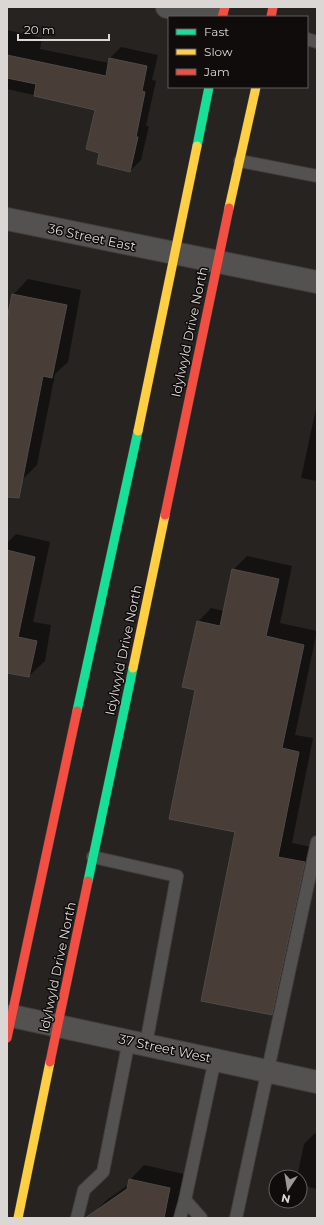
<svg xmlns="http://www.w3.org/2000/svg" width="324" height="1225" font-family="Montserrat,sans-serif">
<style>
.shadow{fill:#0007}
.building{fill:#493e37;stroke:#4d4a48}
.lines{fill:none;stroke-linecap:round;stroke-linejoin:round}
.lane-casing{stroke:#403d3b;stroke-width:14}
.street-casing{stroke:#403d3b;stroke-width:24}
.fast-casing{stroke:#403d3b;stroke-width:10}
.slow-casing{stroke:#403d3b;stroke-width:10}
.jam-casing{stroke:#403d3b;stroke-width:10}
.lane{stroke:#545251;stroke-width:12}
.street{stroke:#545251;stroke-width:22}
.fast{stroke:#16e098;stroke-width:9}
.slow{stroke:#ffcf43;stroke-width:9}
.jam{stroke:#f24e42;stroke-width:9}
.labels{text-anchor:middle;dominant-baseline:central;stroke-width:3;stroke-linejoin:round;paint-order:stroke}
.street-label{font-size:13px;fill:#dad7d5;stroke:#0f0c0b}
</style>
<rect width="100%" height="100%" fill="#262321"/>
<!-- shadow -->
<g class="shadow">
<polygon points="7,30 42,38 40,49 109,63 110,58 121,47 158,55 152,80 156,81 146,126 149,126 141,160 130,171 101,152 96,109 7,89"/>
<polygon points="28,279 81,290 68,362 55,374 37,465 21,481 7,477 7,324 13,295"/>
<polygon points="317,404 317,481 301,478"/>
<polygon points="16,534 50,542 33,622 51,625 45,661 29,676 7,672 7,543"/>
<polygon points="247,556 292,566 280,623 317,631 295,735 313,738 292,843 317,848 286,1000 272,1014 236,832 196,689 198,622 211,608 224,611 233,570"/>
<polygon points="315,1133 317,1134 317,1189 300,1185 300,1177 297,1177 304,1144"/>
<polygon points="144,1165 184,1174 176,1212 183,1218 92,1218 93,1213 108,1199 128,1185 130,1180"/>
</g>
<!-- building -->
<g class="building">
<polygon points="7,55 106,76 109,58 147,66 142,91 145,92 136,137 138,137 130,172 97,164 99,153 86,149 95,110 34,96 36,84 7,78"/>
<polygon points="12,294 67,305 52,378 43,376 19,498 7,497 7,319"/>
<polygon points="7,550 35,557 18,637 37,641 29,677 7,673"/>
<polygon points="232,569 279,579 266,636 304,645 282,748 299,752 278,857 305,862 272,1015 201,1001 235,832 169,819 195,690 182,687 197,621 220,626"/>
<polygon points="129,1179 170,1188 164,1218 85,1218 127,1189"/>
</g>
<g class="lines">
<!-- lane casing -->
<g class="lane-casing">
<g id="lane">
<polyline points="307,39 317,42"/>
<polyline points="240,161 317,176"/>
<polyline points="93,857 177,876 146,1044"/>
<polyline points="77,1218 84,1190 103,1172 129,1040"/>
<polyline points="180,1218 185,1200"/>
<polyline points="201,1218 185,1200 215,1059"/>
<polyline points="236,1218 317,842"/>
</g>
</g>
<!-- street casing -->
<g class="street-casing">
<g id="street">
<polyline points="167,7 217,17"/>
<polyline points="7,219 317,282"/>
<polyline points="12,1016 317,1082"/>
</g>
</g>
<!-- fast casing -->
<g class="fast-casing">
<g id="fast">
<polyline points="197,146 209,87"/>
<polyline points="77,711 138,431"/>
<polyline points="88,881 133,668"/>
</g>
</g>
<!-- slow casing -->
<g class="slow-casing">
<g id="slow">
<polyline points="229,208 256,87"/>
<polyline points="138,431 197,146"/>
<polyline points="133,668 165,515"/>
<polyline points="18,1218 50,1062"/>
</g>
</g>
<!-- jam casing -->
<g class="jam-casing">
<g id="jam">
<polyline points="222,17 225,7"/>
<polyline points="271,17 273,7"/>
<polyline points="165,515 229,208"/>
<polyline points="7,1038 77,711"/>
<polyline points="50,1062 88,881"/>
</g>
</g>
<!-- lane -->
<use href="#lane" class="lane"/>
<!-- street -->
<use href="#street" class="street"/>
<!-- fast -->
<use href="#fast" class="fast"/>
<!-- slow -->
<use href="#slow" class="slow"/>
<!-- jam -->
<use href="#jam" class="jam"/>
</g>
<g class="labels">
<!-- street labels -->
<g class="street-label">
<text transform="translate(92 237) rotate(12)">36 Street East</text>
<text transform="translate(189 332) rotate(-78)">Idylwyld Drive North</text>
<text transform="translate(123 650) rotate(-78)">Idylwyld Drive North</text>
<text transform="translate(57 967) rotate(-78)">Idylwyld Drive North</text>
<text transform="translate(165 1048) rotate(12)">37 Street West</text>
</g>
</g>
<!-- border -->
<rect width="324" height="1225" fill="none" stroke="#dad7d5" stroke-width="16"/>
<!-- legend -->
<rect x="168" y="16" width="140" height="72" fill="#0f0c0b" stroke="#605d5c"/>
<rect x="176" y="29" width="20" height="6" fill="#16e098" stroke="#605d5c"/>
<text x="204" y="36" font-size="12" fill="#dad7d5">Fast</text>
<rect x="176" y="49" width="20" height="6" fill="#ffcf43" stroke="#605d5c"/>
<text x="204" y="56" font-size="12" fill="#dad7d5">Slow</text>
<rect x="176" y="69" width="20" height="6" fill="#f24e42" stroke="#605d5c"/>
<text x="204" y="76" font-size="12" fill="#dad7d5">Jam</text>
<!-- north arrow -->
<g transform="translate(288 1189) rotate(192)"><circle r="19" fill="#0f0c0b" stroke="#605d5c"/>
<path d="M0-3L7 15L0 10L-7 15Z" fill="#9b9896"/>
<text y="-6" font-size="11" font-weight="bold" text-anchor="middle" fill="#dad7d5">N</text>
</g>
<!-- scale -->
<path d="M18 34v6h91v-6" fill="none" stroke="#dad7d5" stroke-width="2"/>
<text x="24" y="34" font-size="12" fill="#dad7d5" stroke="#0f0c0b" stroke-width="3" paint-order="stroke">20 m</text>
</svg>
